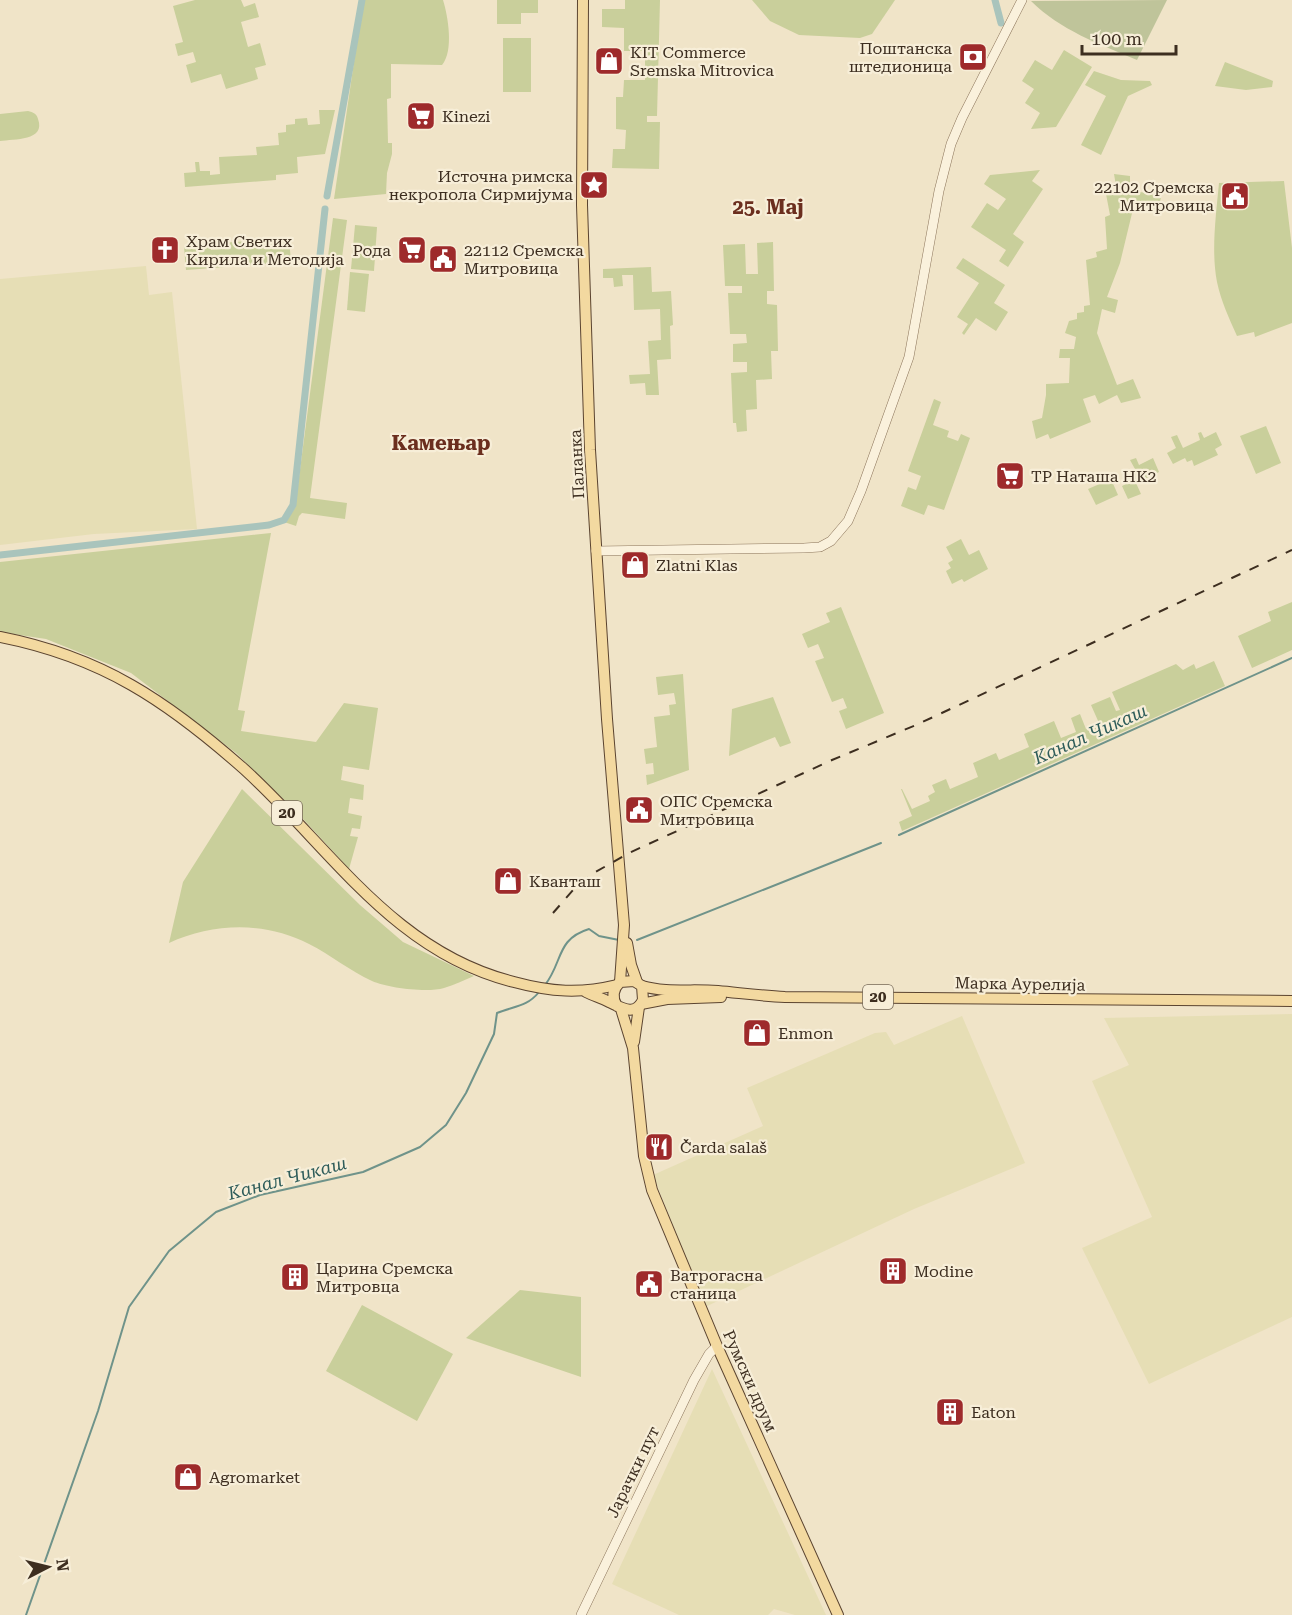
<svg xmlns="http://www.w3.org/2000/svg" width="1292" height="1615" font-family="'Roboto Serif',serif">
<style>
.farmland{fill:#e6deb5}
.green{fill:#c9cf9b}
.cemetery{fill:#bfc49a}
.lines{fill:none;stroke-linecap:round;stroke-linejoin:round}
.stream{stroke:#6f938a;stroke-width:2}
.canal{stroke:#a9c4bc;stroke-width:7}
.minor-casing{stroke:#8d765c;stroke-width:10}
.major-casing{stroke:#5b4430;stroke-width:12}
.minor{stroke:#faf1dc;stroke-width:9}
.major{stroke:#f3d9a0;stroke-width:10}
.rail{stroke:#3d2e20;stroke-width:2;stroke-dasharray:10 10;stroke-linecap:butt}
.labels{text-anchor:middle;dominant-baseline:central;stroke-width:4.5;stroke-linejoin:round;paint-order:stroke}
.shield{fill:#f7eed8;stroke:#756857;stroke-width:1.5}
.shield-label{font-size:15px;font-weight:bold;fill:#3d2e20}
.poi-label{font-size:16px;fill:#3d2e20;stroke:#f7eed8;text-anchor:start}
.street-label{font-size:16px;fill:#3d2e20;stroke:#f7eed8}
.water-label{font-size:18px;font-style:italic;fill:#2f5d5a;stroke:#f7eed8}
.quarter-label{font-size:20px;font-weight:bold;fill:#6b2e1e;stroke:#f7eed8}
</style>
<rect width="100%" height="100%" fill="#f0e4c8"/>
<!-- farmland -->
<g class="farmland">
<polygon points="146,266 149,295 172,292 197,529 94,534 0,545 0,279"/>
<polygon points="1292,1014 1292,1317 1149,1384 1082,1248 1152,1217 1092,1081 1129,1065 1104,1018"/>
<polygon points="962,1016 1025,1163 914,1209 705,1307 653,1175 763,1126 747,1088 875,1033 886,1032 894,1045"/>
<polygon points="712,1369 826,1615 795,1615 774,1609 768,1615 679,1615 612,1584"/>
</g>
<!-- green -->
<g class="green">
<polygon points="195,0 241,0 244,7 255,3 259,17 241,22 248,47 260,43 266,65 255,68 258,79 226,89 221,74 191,83 186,65 196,62 193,52 178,56 175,44 183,42 173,6"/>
<path d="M 363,0 L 443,0 C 448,16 454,51 442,65 L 391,64 L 391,98 L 387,99 L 388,143 L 392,143 L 392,154 L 387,173 L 386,194 L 334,199 Z"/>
<polygon points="497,0 538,0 538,13 521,13 521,24 497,24"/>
<polygon points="625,0 660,0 657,116 647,116 647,122 660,122 659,169 612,168 613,149 625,149 626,130 616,129 616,97 623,97 624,80 645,80 645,51 624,51 624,28 602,27 602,9 625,9"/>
<polygon points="752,0 895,0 872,34 860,38 799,35 770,21"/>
<rect x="503" y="38" width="28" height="54"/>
<polygon points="1064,50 1092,67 1056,127 1031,129 1040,113 1025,103 1034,89 1022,81 1035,60 1052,70"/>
<polygon points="1225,62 1273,81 1272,87 1246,90 1215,86"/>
<polygon points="1094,71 1121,80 1150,81 1152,85 1128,96 1101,155 1081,145 1106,96 1085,85"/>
<polygon points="319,110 335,110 325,154 297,157 298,173 276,175 276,180 185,187 184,173 196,172 195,162 199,162 200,171 210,171 210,175 220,174 219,157 257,155 256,147 279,145 278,133 286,132 286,125 295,124 295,119 307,118 308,125 320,124"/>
<path d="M 28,111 C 33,112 37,114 38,119 C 46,141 14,139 0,141 L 0,114 Z"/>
<polygon points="1040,170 1032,181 1043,189 1013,234 1024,242 1008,267 999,261 1006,250 971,227 987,203 998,210 1006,199 984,184 990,175"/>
<polygon points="1114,174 1130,176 1130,190 1161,196 1159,210 1134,205 1120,263 1107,297 1118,300 1115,313 1102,309 1097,333 1117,385 1133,379 1141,398 1121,403 1117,395 1099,404 1095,395 1083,399 1091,422 1050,439 1048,434 1036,439 1032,421 1042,418 1046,395 1046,384 1069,383 1070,358 1059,358 1060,349 1074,349 1076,337 1065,333 1069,321 1077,319 1077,313 1084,312 1084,306 1090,305 1086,260 1097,257 1096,252 1107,249 1105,217 1110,215 1106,194 1117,192"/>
<path d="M 1284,181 L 1292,248 L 1292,323 L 1255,337 L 1254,332 L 1237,336 C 1229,318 1221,301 1217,282 C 1211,251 1216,215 1219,183 Z"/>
<polygon points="333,218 347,220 310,498 347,503 345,519 302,513 299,516 296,526 284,522 295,508"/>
<polygon points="355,225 377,227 374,271 351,269"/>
<polygon points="289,238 291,262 186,270 184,247 210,246 211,250 221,249 221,243"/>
<polygon points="773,242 774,291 767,291 767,304 777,305 778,351 771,351 772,379 756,380 757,409 746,410 747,431 737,432 736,423 733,423 731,373 747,372 747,362 733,362 733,344 747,343 746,334 730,334 728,293 742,293 742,286 725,286 723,245 745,244 746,274 758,274 757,243"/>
<polygon points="963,258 1005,285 994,303 1008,312 996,331 976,318 964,335 962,333 968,324 957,317 979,283 956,268"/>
<polygon points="651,267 652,292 671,291 673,325 670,326 671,359 657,360 659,395 646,395 645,383 630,384 629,375 650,374 648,341 661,340 660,309 634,310 633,275 622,275 623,286 614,287 613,278 603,278 603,269"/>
<polygon points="350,272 369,274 365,312 347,310"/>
<polygon points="934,399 941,402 933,425 949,431 947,437 958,441 961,434 970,438 944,510 928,505 924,515 901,506 908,487 916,490 921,476 908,471"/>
<polygon points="1266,426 1281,463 1256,474 1240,436"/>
<polygon points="1201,432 1204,438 1216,432 1222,445 1215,449 1218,455 1194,466 1192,460 1187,462 1185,458 1173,464 1167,453 1176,448 1171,437 1177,435 1183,448 1200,440 1198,433"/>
<polygon points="1136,458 1139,465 1153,458 1159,472 1136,483 1141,494 1128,499 1122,486 1132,481 1128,473 1135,469 1130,460"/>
<polygon points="1111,479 1118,495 1096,505 1088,489"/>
<polygon points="271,533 238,710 245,711 241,731 316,742 344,703 378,708 369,770 343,766 341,780 364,785 363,800 350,798 348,813 362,816 360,829 352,828 350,836 358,837 349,869 304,820 236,753 131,673 46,639 0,632 0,562"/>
<polygon points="961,539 969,555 979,550 988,569 964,582 962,579 952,584 946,571 951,568 948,563 953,560 946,547"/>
<polygon points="1292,602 1292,650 1252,668 1238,636 1271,621 1268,612"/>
<polygon points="841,607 884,713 846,729 839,711 847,708 843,698 832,702 815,661 824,658 818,644 808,648 802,634 830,622 826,613"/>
<polygon points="1214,661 1225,686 902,831 899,822 912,816 901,789 902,789 912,809 930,801 928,796 935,792 932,785 946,779 950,789 978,777 973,763 996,753 999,760 1029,747 1024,734 1054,721 1061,738 1076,732 1071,718 1080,714 1086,729 1099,723 1091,705 1110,697 1116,711 1120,710 1112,692 1176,664 1183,670 1194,664 1196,669"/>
<polygon points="683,674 689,770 647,785 646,775 654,774 653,763 646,764 644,749 657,747 654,717 670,715 669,705 676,704 674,693 658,695 656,677"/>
<polygon points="773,697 791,743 780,747 775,737 729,756 732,709"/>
<path d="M 242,789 L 360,905 L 403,942 L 474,976 C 464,980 454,985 444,988 C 427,993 388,988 372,981 C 350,971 331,955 309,944 C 265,921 213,923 169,943 L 183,882 Z"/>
<polygon points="520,1290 581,1297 581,1377 466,1338"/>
<polygon points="362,1305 453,1354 417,1421 326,1371"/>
</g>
<!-- cemetery -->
<path class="cemetery" d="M 1167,0 L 1137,60 C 1099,44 1060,30 1031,1 Z"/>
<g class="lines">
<!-- stream -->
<g class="stream">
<polyline points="899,835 1292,658"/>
<polyline points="637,940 881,843"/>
<path d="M 545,985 C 563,962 556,939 589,929 L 599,936 L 619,940"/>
<path d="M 26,1615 L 98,1411 L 129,1307 L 169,1251 L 216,1212 L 260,1195 L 363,1172 L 420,1147 L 446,1125 L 466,1093 L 494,1034 L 497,1013 C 514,1006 527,1007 539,992"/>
</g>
<!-- canal -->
<g class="canal">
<polyline points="995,0 1001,23"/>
<polyline points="327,196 362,0"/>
<polyline points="0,555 269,525 284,520 293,505 325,209"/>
</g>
<!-- minor casing -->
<g class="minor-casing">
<g id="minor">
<polyline points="596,551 804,548 820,547 831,541 848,521 861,491 909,357 939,191 951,144 962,118 1022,0"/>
<polyline points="581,1615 694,1380 709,1354 717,1346"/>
</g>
</g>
<!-- major casing -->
<g class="major-casing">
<g id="major">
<polyline points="583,0 582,205 590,450 607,719 624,925 620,982"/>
<path d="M 0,637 C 102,657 167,701 244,769 C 331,848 393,952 514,982 C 551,992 580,994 617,985"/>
<polyline points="627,943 631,965 637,982"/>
<path d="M 642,986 C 666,993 692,989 718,991 C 740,993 762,996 785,997 L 1292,1001"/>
<path d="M 586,992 C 594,996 602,998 609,1002 C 622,1008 635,1017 643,1000 L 642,986 L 634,981 L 620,982 C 613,989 611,997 617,1006"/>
<polyline points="641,1004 667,999 721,997"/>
<polyline points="621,1009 633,1048 644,1156 652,1190 717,1346 838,1615"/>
<polyline points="634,1042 639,1007"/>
</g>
</g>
<!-- minor -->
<use href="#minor" class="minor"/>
<!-- major -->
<use href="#major" class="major"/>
<!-- rail -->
<polyline class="rail" points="553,913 574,889 592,874 629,853 832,760 916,725 1292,550"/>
</g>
<!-- icons -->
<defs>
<g id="bank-square" transform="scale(1.5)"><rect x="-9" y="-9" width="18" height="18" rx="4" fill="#9e2a2b" stroke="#f7eed8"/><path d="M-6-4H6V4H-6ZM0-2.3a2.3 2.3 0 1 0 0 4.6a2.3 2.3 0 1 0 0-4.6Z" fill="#fff"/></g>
<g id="shop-square" transform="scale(1.5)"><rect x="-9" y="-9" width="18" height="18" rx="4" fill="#9e2a2b" stroke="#f7eed8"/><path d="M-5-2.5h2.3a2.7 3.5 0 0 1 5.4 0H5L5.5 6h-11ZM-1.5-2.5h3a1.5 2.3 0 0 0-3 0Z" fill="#fff"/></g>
<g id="supermarket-square" transform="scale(1.5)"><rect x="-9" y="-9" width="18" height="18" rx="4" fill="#9e2a2b" stroke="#f7eed8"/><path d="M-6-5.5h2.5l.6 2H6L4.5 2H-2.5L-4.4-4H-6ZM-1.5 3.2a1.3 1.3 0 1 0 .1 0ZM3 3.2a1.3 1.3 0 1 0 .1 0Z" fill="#fff"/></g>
<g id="sight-square" transform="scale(1.5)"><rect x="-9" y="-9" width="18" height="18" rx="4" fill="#9e2a2b" stroke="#f7eed8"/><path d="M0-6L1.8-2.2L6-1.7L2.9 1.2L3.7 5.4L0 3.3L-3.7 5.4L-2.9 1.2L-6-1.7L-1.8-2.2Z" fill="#fff"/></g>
<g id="civic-square" transform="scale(1.5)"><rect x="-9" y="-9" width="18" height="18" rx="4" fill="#9e2a2b" stroke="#f7eed8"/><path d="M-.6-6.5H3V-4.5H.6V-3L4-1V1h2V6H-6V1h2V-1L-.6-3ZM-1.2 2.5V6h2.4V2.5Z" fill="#fff"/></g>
<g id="church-square" transform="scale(1.5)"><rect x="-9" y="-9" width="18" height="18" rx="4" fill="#9e2a2b" stroke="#f7eed8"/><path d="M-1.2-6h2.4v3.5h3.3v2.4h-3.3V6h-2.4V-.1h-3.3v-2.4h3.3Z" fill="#fff"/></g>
<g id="restaurant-square" transform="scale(1.5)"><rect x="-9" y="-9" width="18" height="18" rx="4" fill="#9e2a2b" stroke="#f7eed8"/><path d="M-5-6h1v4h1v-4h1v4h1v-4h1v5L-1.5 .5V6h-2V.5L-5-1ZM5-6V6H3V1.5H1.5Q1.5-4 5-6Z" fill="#fff"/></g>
<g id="building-square" transform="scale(1.5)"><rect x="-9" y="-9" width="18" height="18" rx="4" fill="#9e2a2b" stroke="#f7eed8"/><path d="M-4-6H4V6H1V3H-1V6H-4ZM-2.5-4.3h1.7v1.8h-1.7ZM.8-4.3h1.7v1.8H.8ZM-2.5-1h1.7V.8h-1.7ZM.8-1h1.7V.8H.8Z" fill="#fff"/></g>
</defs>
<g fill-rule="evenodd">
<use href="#bank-square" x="973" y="57"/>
<use href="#shop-square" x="609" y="61"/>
<use href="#supermarket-square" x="421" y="116"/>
<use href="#sight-square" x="594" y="185"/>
<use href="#civic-square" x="1235" y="196"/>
<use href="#church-square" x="165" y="250"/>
<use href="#supermarket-square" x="412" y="250"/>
<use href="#civic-square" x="443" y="259"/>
<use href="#supermarket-square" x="1010" y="476"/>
<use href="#shop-square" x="635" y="565"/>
<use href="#civic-square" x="639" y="810"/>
<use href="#shop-square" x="508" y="881"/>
<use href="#shop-square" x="757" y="1033"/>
<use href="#restaurant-square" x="659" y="1147"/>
<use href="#building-square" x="893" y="1271"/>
<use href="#building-square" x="295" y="1277"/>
<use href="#civic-square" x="649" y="1284"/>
<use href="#building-square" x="950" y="1412"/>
<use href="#shop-square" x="188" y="1477"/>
</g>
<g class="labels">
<!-- shield labels -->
<g class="shield">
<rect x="272" y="801" width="30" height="24" rx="4.5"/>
<rect x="863" y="985" width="30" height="24" rx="4.5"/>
</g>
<g class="shield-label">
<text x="287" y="813">20</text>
<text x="878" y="997">20</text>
</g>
<!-- poi labels -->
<g class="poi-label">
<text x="952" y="48" text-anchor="end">Поштанска<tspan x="952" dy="18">штедионица</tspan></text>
<text x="630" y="52">KIT Commerce<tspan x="630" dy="18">Sremska Mitrovica</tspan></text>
<text x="442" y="116">Kinezi</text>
<text x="573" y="176" text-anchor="end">Источна римска<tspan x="573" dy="18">некропола Сирмијума</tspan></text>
<text x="1214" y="187" text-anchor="end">22102 Сремска<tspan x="1214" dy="18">Митровица</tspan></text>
<text x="186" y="241">Храм Светих<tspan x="186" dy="18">Кирила и Методија</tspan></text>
<text x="391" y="250" text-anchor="end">Рода</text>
<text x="464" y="250">22112 Сремска<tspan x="464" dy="18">Митровица</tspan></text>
<text x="1031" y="476">ТР Наташа НК2</text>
<text x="656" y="565">Zlatni Klas</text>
<text x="660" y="801">ОПС Сремска<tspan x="660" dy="18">Митровица</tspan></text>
<text x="529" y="881">Кванташ</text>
<text x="778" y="1033">Enmon</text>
<text x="680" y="1147">Čarda salaš</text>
<text x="316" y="1268">Царина Сремска<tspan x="316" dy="18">Митровца</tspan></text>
<text x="914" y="1271">Modine</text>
<text x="670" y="1275">Ватрогасна<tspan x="670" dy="18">станица</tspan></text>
<text x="971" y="1412">Eaton</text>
<text x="209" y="1477">Agromarket</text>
</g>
<!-- street labels -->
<g class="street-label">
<text transform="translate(577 464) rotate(-93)">Паланка</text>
<text transform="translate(1020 984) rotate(1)">Марка Аурелија</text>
<text transform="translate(750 1381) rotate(66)">Румски друм</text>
<text transform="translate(633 1472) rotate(-64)">Јарачки пут</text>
</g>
<!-- water labels -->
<g class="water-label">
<text transform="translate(1090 734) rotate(-24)">Канал Чикаш</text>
<text transform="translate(287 1178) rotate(-15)">Канал Чикаш</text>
</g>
<!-- quarter labels -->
<g class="quarter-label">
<text x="768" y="207">25. Мај</text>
<text x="441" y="443">Камењар</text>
</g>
</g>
<!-- north arrow -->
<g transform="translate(48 1567) rotate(83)" stroke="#f7eed8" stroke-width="4.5" paint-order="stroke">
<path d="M0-4.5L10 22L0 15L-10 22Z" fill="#3d2e20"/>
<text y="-9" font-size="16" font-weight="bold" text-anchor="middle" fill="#3d2e20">N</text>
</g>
<!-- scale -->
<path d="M1082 45v9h94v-9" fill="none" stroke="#3d2e20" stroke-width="3"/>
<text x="1091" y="45" font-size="18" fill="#3d2e20" stroke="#f7eed8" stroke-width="4.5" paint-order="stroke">100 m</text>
</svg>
